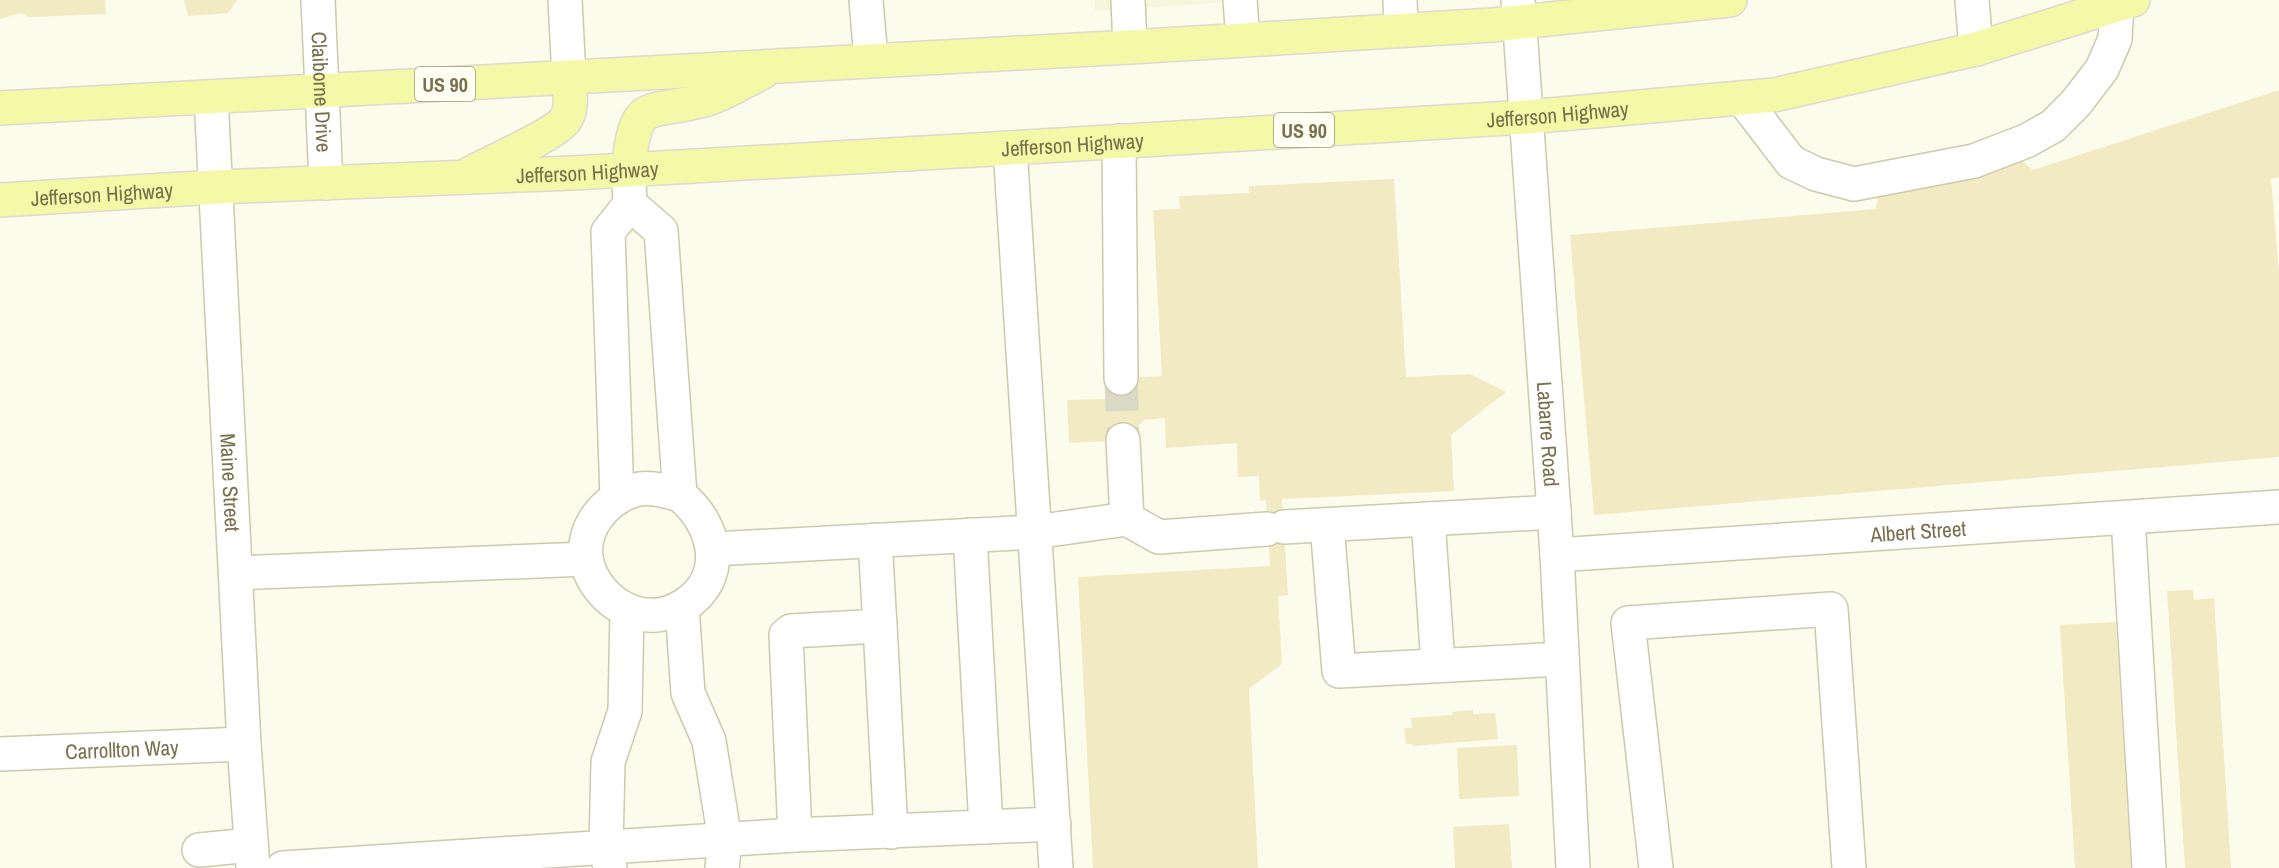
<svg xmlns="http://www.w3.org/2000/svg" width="2279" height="868" font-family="'Archivo Narrow',sans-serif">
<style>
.residential{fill:#f6f6dc}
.building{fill:#f1eac3}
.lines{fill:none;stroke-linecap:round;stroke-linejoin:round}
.minor-tunnel{stroke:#dad9c4;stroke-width:33;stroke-dasharray:33 16;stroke-linecap:butt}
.minor-casing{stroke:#cdc9ad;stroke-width:36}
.major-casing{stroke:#dcdad1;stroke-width:36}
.minor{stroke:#fff;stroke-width:33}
.major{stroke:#f3f9a6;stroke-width:33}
.labels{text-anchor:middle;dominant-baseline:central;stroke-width:5;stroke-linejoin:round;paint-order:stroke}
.shield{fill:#fefff2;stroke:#a09a7e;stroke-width:1.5}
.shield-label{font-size:20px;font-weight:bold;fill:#786f4d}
.street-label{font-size:21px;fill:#786f4d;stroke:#fefff2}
</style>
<rect width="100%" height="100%" fill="#fbfceb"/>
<!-- residential -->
<polygon class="residential" points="1095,0 1263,0 1095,11"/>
<!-- building -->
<g class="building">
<polygon points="0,0 105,0 106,14 29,17 21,13 0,19"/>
<polygon points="184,0 237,0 228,13 188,16"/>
<polygon points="2279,90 2279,177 2271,179 2279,272 2279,457 1594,515 1570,235 1876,209 1878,195 2019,159 2033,170"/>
<polygon points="1394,179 1406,377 1470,374 1506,392 1451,435 1454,491 1282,499 1288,595 1278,596 1282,664 1249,689 1258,868 1093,868 1078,577 1270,566 1266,500 1260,501 1259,476 1238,477 1237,443 1166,448 1165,418 1145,420 1130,432 1131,440 1069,443 1067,400 1110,399 1121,390 1121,378 1162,376 1153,210 1180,209 1179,196 1249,193 1249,186"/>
<polygon points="2193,590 2194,600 2214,598 2231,868 2185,868 2167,591"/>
<polygon points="2116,622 2131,868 2075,868 2060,625"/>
<polygon points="1473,710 1473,714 1495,713 1498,739 1413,746 1412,744 1406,744 1404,728 1412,728 1411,718 1453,715 1452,712"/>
<polygon points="1517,745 1519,796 1459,799 1457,748"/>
<polygon points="1509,824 1512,868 1455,868 1453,827"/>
</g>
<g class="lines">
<!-- minor-tunnel -->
<polyline class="minor-tunnel" points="1121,378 1123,440"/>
<!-- minor casing -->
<g class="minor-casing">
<g id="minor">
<path id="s1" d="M 318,0 L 326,183"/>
<polyline points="565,0 569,77"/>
<polyline points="866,0 871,60"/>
<polyline points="1128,0 1130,47"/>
<polyline points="1240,0 1243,40"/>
<polyline points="1400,0 1401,30"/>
<path id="s2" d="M 1518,0 L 1557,555 L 1573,868"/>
<polyline points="1972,0 1976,49"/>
<path id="s3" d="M 211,97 L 244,744 L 253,868"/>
<polyline points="1742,98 1791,162 1816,174 1854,184 1974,161 2026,141 2053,126 2076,103 2102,69 2115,39 2117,5"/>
<polyline points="1119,141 1121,378"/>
<polyline points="1010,148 1056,868"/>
<path d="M 630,204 L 661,231 L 680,495 C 716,524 729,578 683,606 C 645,630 598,604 587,563 C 579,528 607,496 639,489 C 653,487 667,491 680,495"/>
<polyline points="1123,440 1127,519"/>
<polyline points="617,498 608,232 630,204 629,181"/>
<polyline points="2128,518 2149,868"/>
<polyline points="1428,519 1438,664"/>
<polyline points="1327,525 1339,671 1562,659"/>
<polyline points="1284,527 1554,512"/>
<polyline points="970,535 986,827"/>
<polyline points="713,549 1035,532 1127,519 1159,537 1267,529"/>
<path id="s4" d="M 1557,555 L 2279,507"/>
<polyline points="237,573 586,559"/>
<polyline points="682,607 688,693 709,741 725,840 722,868"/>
<polyline points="880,626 891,832"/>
<path id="s5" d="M 0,754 L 244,744"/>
<polyline points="795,835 786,635 791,631 880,626 875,540"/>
<polyline points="199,850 251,845"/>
<polyline points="283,868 795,835 1054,824"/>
<polyline points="610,868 606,848 608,762 625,711 627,610"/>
<polyline points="1656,868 1628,623 1831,609 1849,868"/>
</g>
</g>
<!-- major casing -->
<g class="major-casing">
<g id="major">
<polyline points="0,108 1130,47 1492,25 1730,0"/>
<path d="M 628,170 C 637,96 642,116 704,100 C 724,95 744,81 763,72"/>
<path d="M 469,174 C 489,163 555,135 566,119 C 573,107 570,91 569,77"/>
<path id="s6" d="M 0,200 L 215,187 L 573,173 L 1010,148 L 1527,117 L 1774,95 L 1976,49 L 2133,0"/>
</g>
</g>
<!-- minor -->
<use href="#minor" class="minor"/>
<!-- major -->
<use href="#major" class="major"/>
</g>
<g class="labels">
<!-- shield labels -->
<g class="shield">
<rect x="415" y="67" width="60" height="34" rx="4.5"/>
<rect x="1274" y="113" width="60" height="34" rx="4.5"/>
</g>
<g class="shield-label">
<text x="445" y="84">US 90</text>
<text x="1304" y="130">US 90</text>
</g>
<!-- street labels -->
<g class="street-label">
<text stroke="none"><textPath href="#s1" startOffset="92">Claiborne Drive</textPath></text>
<text stroke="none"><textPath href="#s6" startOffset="1560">Jefferson Highway</textPath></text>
<text stroke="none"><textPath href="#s6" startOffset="1074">Jefferson Highway</textPath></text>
<text stroke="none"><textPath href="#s6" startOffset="588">Jefferson Highway</textPath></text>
<text stroke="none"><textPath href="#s6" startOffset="102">Jefferson Highway</textPath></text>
<text stroke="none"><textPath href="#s2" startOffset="435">Labarre Road</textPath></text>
<text stroke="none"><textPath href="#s3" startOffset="386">Maine Street</textPath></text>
<text stroke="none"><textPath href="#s4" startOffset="362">Albert Street</textPath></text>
<text stroke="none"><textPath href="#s5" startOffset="122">Carrollton Way</textPath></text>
</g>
</g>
</svg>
